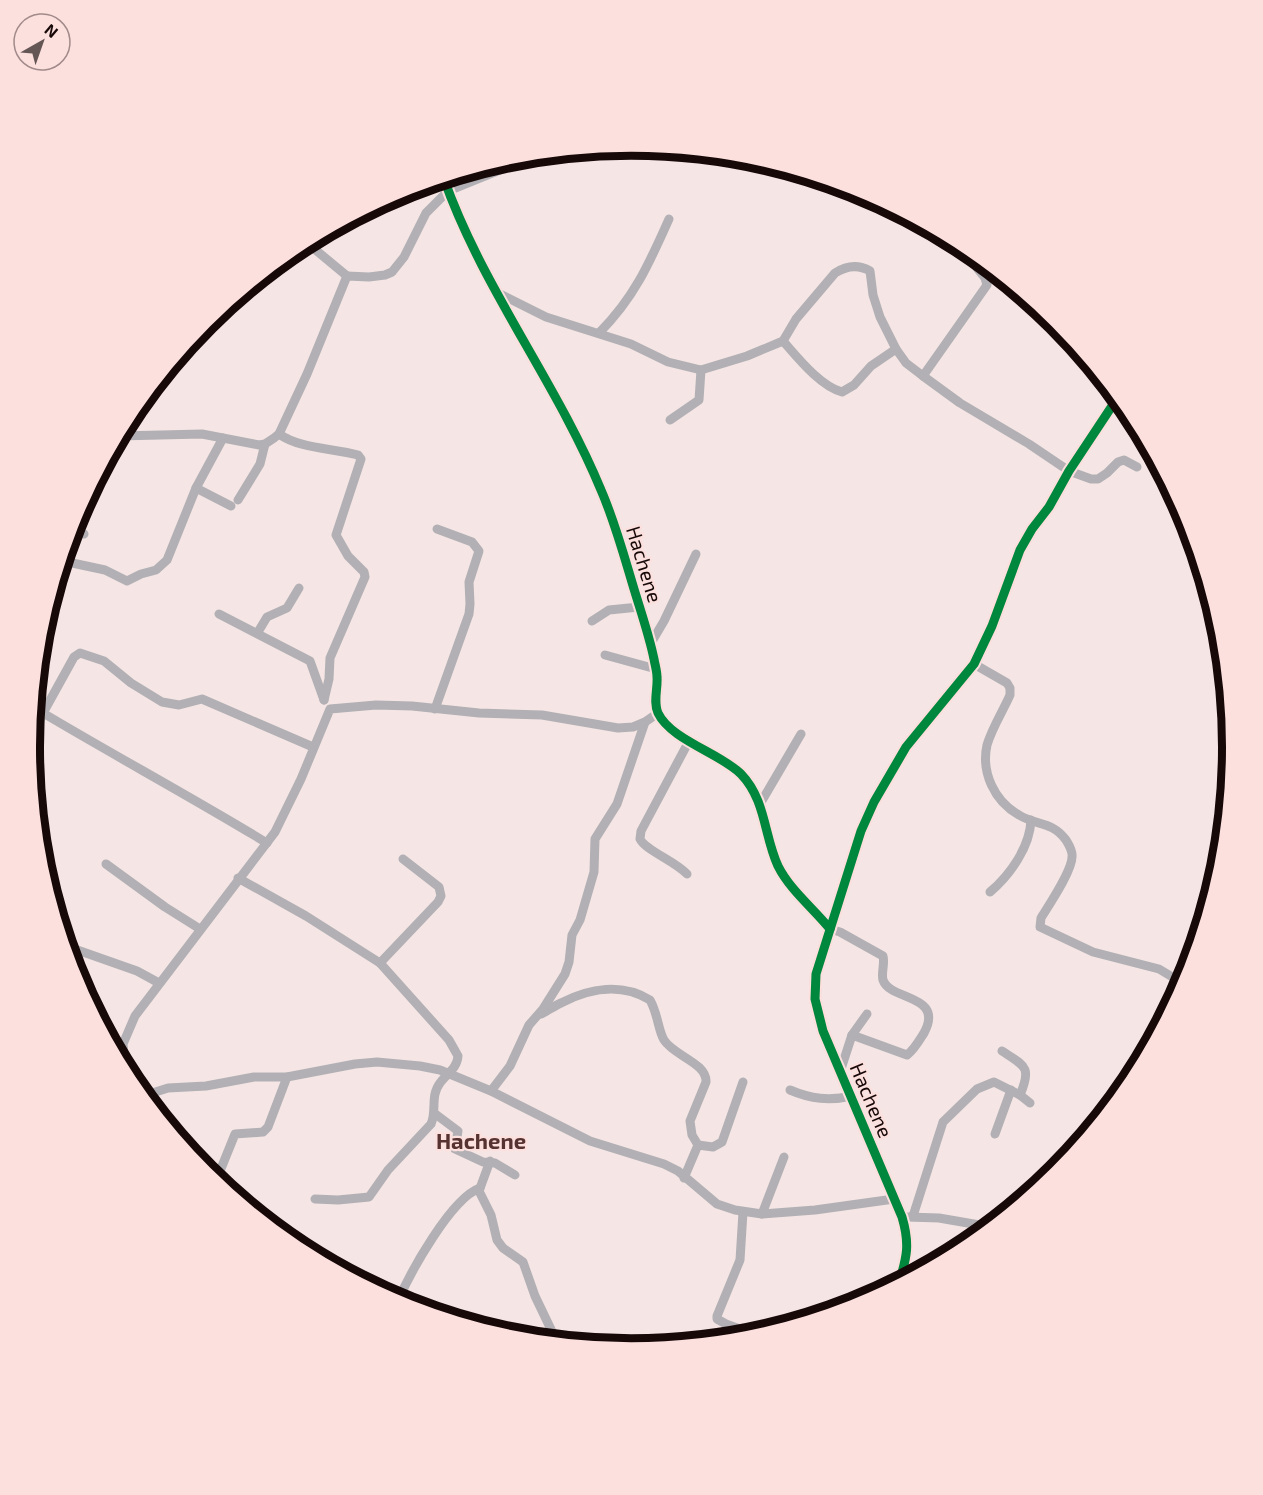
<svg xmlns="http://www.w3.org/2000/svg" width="1263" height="1495" font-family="'Exo 2',sans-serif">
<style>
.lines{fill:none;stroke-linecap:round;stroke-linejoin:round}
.minor{stroke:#b2b0b4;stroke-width:9}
.tertiary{stroke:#b2b0b4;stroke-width:12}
.cycleway-casing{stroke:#fce0de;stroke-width:13}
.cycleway{stroke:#00873e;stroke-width:9}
.labels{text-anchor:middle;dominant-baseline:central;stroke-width:4.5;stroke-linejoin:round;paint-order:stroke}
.street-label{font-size:20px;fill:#180909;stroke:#fce0de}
.quarter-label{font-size:22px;font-weight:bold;fill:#563231;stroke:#fce0de}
.rim{fill:none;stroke:#180909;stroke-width:8}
</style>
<rect width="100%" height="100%" fill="#f5e6e5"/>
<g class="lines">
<!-- minor -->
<g class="minor">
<polyline points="306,242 347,276"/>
<path d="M 498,293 L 546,317 L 631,344 L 668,362 L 701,370 L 747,356 L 783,341 L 796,319 L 835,273 C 846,266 858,264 870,271 L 873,295 L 880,317 L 896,349 L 906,363 L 923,376 L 960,403 L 1029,444 L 1069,471 L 1091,479 L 1098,479 L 1107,473 L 1118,462 L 1124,460 L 1137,467"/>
<path d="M 599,333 C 634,298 649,264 669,219"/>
<path d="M 783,341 C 798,358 820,386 842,392 L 854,385 L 871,366 L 896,349"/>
<polyline points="923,376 987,285 985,278 977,268 981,260"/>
<polyline points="670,420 699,400 701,370"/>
<path d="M 279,434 C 300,449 333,448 358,455 L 361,459 L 336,535 L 348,556 L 364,572 L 365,577 L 330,658 L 329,679 L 324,700"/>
<polyline points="119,436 202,434 259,445 265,444 274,438 279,434 307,374 347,276 369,277 385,275 392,272 404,257 426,213 448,191 537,155"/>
<polyline points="196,488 231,506"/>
<polyline points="238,500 260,464 265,444"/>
<polyline points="72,529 84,534"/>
<polyline points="63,561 105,570 127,581 141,574 156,570 167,560 196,488 223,438"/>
<polyline points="219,614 310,661 324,700"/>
<polyline points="592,621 609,610 639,607"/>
<polyline points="258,632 267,617 287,608 299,588"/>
<polyline points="651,643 664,621 696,554"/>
<polyline points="605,655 656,669"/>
<path d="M 974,664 L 1007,683 L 1010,688 L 1010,695 C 1003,711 992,728 987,745 C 981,772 994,801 1019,815 C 1037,826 1052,821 1066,840 C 1069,845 1073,851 1072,857 C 1072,871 1049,905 1041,918 L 1040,927 L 1093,952 L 1159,969 L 1184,984"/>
<path d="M 36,691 L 43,713 C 117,757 193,798 267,843"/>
<polyline points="435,709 469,614 470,604 469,582 479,551 472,542 437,529"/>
<polyline points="31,740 43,713 74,657 80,653 104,661 131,683 162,702 179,705 202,699 313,747"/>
<polyline points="760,804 801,734"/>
<polyline points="106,864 165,907 200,929"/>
<path d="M 687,874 C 675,861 645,850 640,839 L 641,831 L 689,741"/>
<path d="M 238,878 L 306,916 L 380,963 L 449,1040 L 458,1056 C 457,1069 447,1073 440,1083 C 430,1096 437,1111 431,1124 L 388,1170 L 369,1197 L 338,1200 L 315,1199"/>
<path d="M 990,892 C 1010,875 1030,847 1031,820"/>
<path d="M 830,929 L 840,932 L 883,956 C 885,964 881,973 883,980 C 890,1001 945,994 924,1033 C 919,1041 914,1050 907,1055 L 852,1035"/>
<polyline points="66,946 137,971 159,983"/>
<polyline points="380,963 438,902 441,896 439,887 403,859"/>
<path d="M 541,1014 C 548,1011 554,1006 561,1003 C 590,988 622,983 650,1000 C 658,1014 658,1030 664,1040 C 674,1056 707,1063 706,1082 L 690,1121 L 692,1135 L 698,1145 L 684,1178"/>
<path d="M 1002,1051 C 1025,1066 1032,1067 1020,1095"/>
<polyline points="125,1069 123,1044 135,1016 275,832 301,779 330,709 376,705 412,706 479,713 542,715 618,728 633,727 645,722 658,713"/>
<polyline points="840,1072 852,1035 867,1014"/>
<path d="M 790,1090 C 811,1099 829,1101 852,1096"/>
<polyline points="491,1091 510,1066 529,1025 543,1009 565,974 569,962 572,935 580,920 594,872 595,839 617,804 645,722"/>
<polyline points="143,1096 168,1088 206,1086 254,1077 287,1077 355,1064 377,1062 420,1066 440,1070 491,1091 590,1141 664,1164 678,1171 717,1204 735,1210 762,1214 815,1210 894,1199"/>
<polyline points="434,1113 458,1131 455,1149 483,1162 495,1163 515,1175"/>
<polyline points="995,1134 1011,1090"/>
<polyline points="698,1145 713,1147 722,1142 743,1082"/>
<polyline points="490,1161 479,1191 491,1215 497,1240 503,1248 523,1262 535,1296 557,1342"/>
<polyline points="216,1181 235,1134 263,1132 268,1127 287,1077"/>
<polyline points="743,1212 740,1260 717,1316 717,1319 726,1324 756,1335"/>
<polyline points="762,1214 784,1157"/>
<polyline points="913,1216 943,1122 977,1089 994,1082 1020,1095 1030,1103"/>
<polyline points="907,1217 939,1218 991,1227"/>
<path d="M 398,1301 C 410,1273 451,1198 480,1188"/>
</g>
<!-- tertiary -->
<g class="tertiary">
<path d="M 444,179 C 483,289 557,383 601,490 C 615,522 624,556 634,589 C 641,612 649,635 654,659 C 655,665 657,671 657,677 C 658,688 653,702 658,713 C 671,740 720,753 741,774 C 766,800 764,836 778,866 C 790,890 813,908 830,929"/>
<path d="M 899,1283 C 907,1257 910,1244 902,1217 L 823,1031 L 815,999 L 816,974 L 861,831 L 874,802 L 906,747 L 974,664 L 992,626 L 1020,550 L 1032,529 L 1049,507 L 1069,471 L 1118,397"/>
</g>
<!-- cycleway casing -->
<g class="cycleway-casing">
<g id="cycleway">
<path d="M 444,179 C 483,289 557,383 601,490 C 615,522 624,556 634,589 C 641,612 649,635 654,659 C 655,665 657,671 657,677 C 658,688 653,702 658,713 C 671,740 720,753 741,774 C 766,800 764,836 778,866 C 790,890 813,908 830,929"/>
<path d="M 899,1283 C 907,1257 910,1244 902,1217 L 823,1031 L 815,999 L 816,974 L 861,831 L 874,802 L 906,747 L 974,664 L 992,626 L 1020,550 L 1032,529 L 1049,507 L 1069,471 L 1118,397"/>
</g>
</g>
<!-- cycleway -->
<use href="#cycleway" class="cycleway"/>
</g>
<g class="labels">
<!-- street labels -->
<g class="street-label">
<text transform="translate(645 564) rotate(73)">Hachene</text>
<text transform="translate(872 1100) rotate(67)">Hachene</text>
</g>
<!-- quarter labels -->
<g class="quarter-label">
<text x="481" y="1140">Hachene</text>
</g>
</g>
<!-- crop -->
<path d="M0 0H1263V1495H0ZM40 747a591 591 0 1 1 1182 0a591 591 0 1 1-1182 0Z" fill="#fce0de" fill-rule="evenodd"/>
<path class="rim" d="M40 747a591 591 0 1 1 1182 0a591 591 0 1 1-1182 0Z"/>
<!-- north arrow -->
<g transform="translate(42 42) rotate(40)"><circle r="28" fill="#fce0de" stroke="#a18a89" stroke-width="1.5"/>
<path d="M0-4.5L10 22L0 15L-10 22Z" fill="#655656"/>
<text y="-9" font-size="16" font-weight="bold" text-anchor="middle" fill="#180909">N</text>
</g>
</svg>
